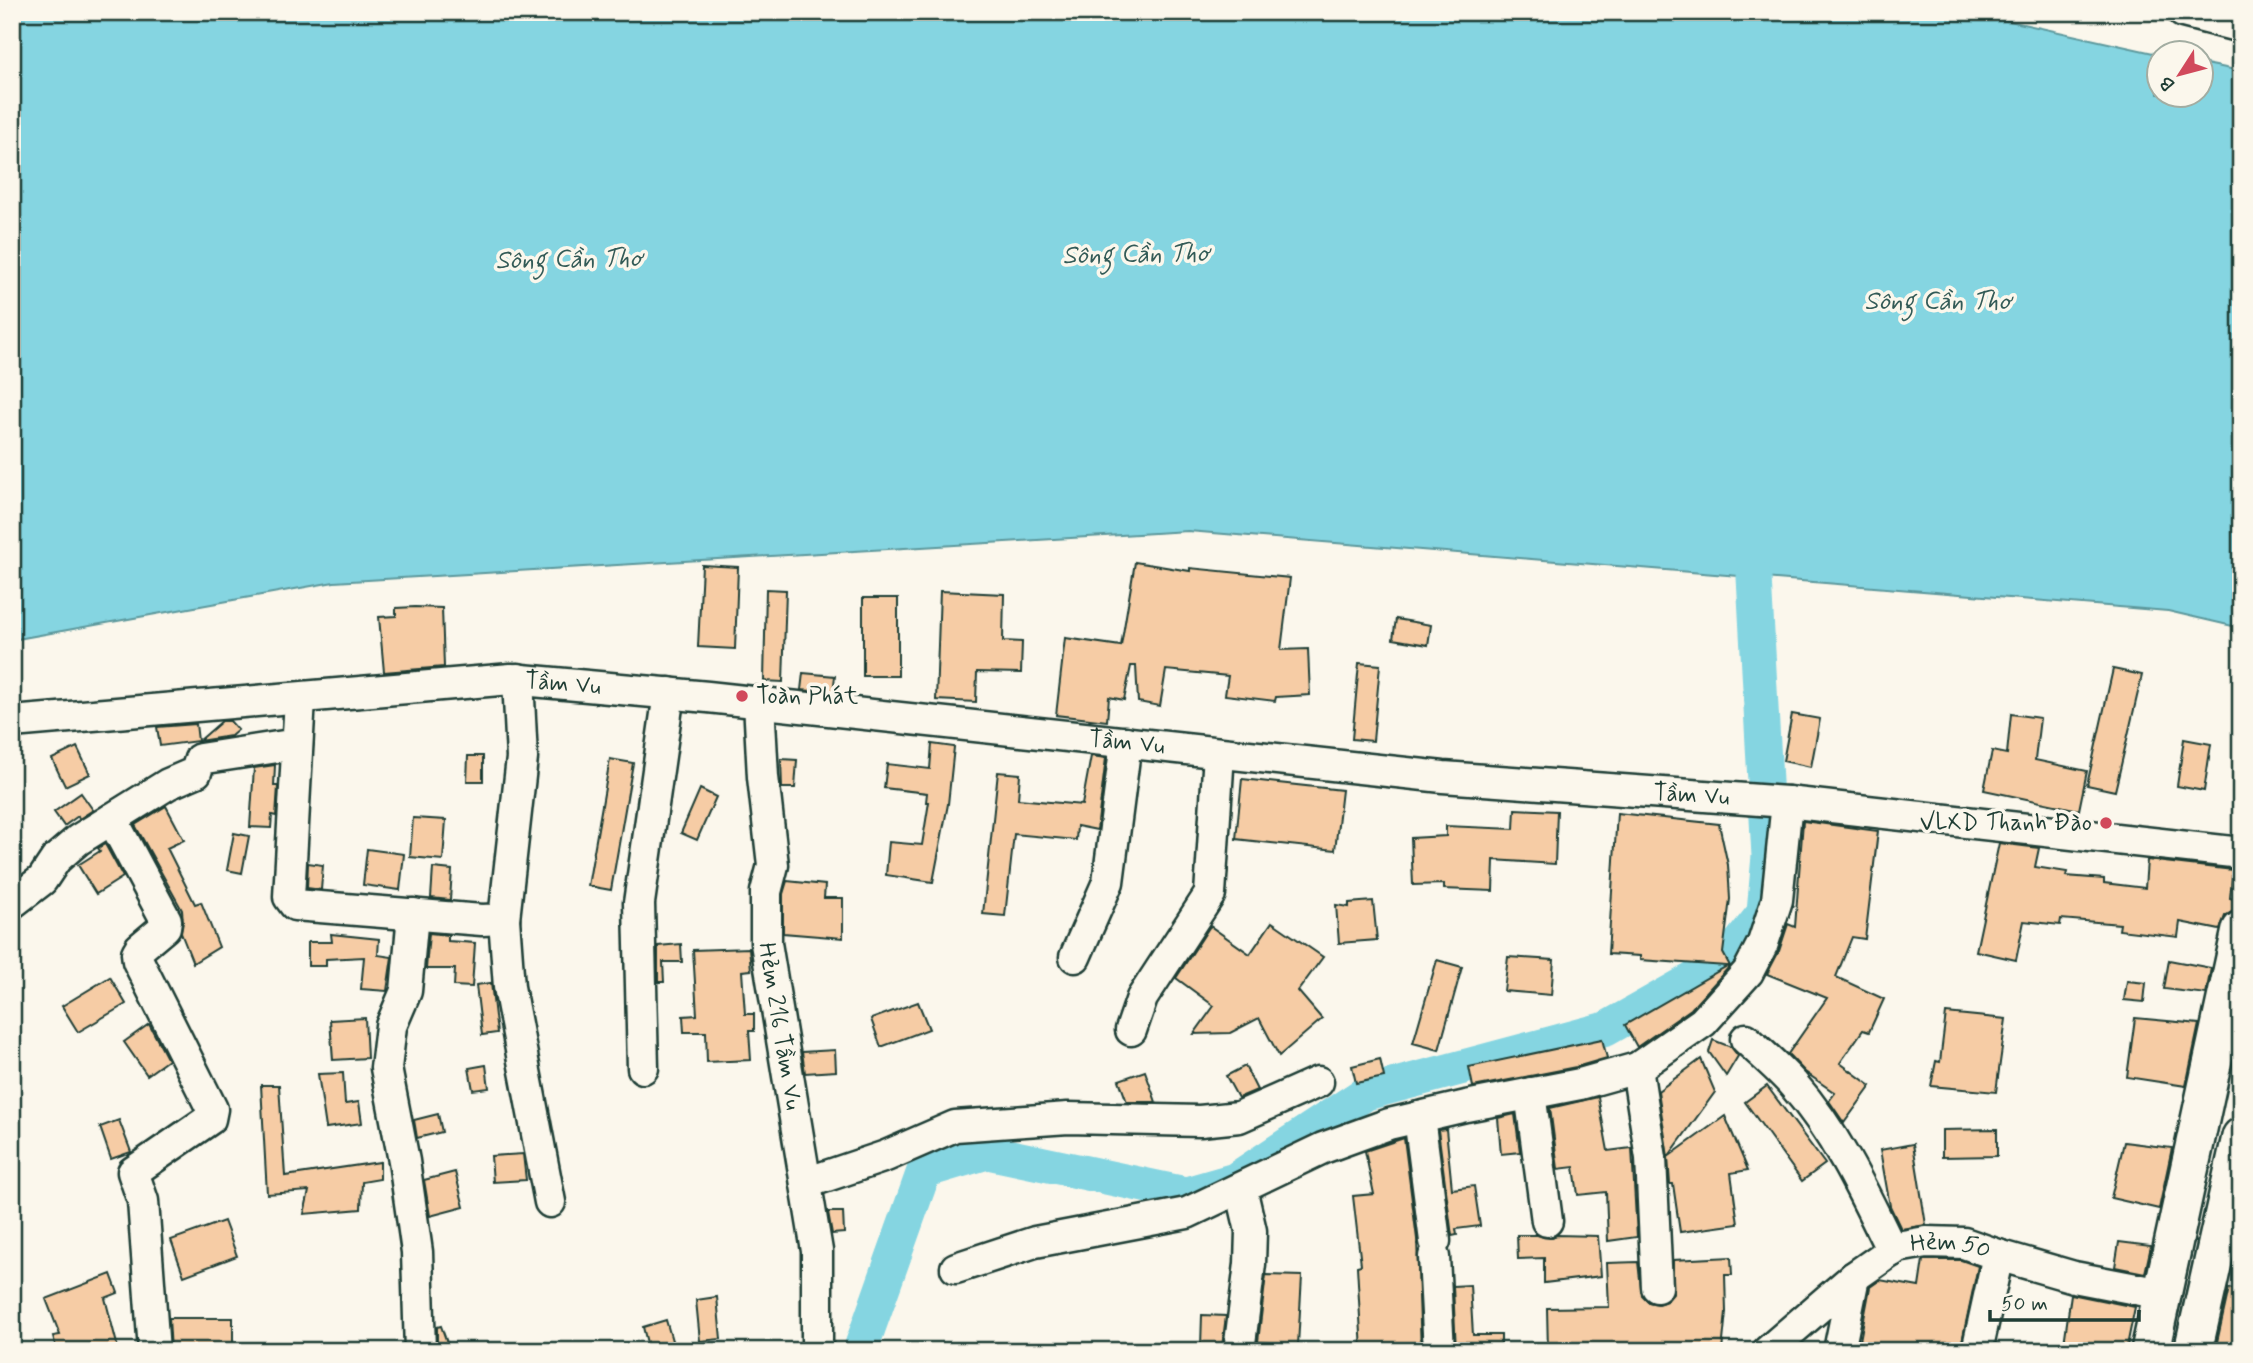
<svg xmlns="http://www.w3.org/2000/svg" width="2253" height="1363" font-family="Mynerve,sans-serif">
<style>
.water{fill:#85d5e1;stroke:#5c989c;stroke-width:2}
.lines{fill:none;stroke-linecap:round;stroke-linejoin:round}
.river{stroke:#85d5e1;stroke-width:35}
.building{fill:#f6cca5;stroke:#1f3d34;stroke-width:2}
.minor-casing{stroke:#1f3d34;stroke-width:35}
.major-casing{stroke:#1f3d34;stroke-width:42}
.minor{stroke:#fbf7ec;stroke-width:30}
.major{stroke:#fbf7ec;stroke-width:37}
.poi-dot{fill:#d1495b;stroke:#fbf7ec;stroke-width:2.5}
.labels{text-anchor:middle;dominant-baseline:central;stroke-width:7;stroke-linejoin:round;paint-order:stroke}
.street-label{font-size:24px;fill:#1f3d34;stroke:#fbf7ec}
.poi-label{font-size:24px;fill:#1f3d34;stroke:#fbf7ec;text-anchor:start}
.water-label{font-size:26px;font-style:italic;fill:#335b57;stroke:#fbf7ec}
</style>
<rect width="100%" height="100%" fill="#fbf7ec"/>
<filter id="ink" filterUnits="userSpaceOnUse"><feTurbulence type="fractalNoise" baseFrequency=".0143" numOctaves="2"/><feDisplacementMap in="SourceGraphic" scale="14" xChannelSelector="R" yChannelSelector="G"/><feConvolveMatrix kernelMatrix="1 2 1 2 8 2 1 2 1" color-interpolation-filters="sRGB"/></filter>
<g filter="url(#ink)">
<!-- water -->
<polygon class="water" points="12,12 1969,12 2158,54 2158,94 2200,94 2201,63 2241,71 2241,628 2168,611 1188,531 334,582 12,640"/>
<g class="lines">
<!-- river -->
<polyline class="river" points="860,1351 924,1171 987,1152 1186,1194 1235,1180 1366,1093 1606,1029 1726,961 1764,913 1769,856 1754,577"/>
</g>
<!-- building -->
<g class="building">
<polygon points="1135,562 1190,571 1190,568 1290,578 1281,650 1308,649 1310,695 1276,697 1275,701 1225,695 1228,676 1166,670 1160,706 1138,702 1136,666 1131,666 1124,700 1109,697 1107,721 1056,715 1065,638 1121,646"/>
<polygon points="702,565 738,567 735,649 698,647"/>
<polygon points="766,589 786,590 783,682 764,681"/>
<polygon points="940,591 1004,594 1003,641 1022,642 1021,673 977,672 976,702 936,700"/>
<rect x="863" y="598" width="35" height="78"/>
<polygon points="415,607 442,608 444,667 384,672 379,617 396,616 396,608"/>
<polygon points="1396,619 1431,625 1428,645 1393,639"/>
<polygon points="1359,663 1380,665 1373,741 1352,739"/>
<polygon points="2113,669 2142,675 2115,791 2087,785"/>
<polygon points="803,673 835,676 833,693 801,690"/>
<polygon points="1792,714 1820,719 1811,767 1783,761"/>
<polygon points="2011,714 2040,718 2035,760 2087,771 2079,810 1984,790 1992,751 2007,754"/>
<polygon points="222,721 230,721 238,730 231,736 199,741"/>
<polygon points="196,724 198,741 160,746 157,727"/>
<polygon points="2184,739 2211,744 2204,791 2177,786"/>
<polygon points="932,744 954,747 948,804 933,882 886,875 889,842 922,845 929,802 926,802 927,793 884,788 887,764 930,769"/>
<polygon points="77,747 90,774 65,786 52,759"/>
<polygon points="468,756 483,756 483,781 467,781"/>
<polygon points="1091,756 1106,758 1097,830 1077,826 1076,840 1014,834 1005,916 983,914 998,772 1020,774 1018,799 1082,805"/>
<polygon points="610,759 633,763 611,890 588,886"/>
<polygon points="781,759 797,760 795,788 782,788"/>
<polygon points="275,765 274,786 278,786 276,816 272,815 271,828 250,827 254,768"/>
<polygon points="1242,779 1342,790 1335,850 1236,839"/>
<polygon points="700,789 716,797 697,840 681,833"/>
<polygon points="81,793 93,810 79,819 78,816 64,826 54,812"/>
<polygon points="166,806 184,840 167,848 195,904 201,902 219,947 193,963 181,933 183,922 182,910 135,825"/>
<polygon points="1515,809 1557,811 1555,864 1494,860 1493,891 1444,889 1444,884 1413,885 1411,838 1446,836 1446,826 1514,829"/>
<polygon points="1617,813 1719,824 1728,865 1730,899 1723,953 1730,966 1691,1009 1637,1047 1625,1025 1727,966 1640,960 1640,956 1608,954"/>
<polygon points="413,818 446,820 443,860 410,857"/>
<polygon points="1803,821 1878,831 1865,939 1852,937 1836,977 1884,999 1869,1032 1863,1030 1840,1063 1871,1086 1844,1123 1829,1101 1835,1093 1805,1072 1788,1054 1827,998 1767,974 1779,951 1788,924 1795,927"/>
<polygon points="234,833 249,836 242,873 227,870"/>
<polygon points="1999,843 2039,848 2035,867 2067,872 2066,876 2104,879 2104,883 2145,888 2147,860 2233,870 2230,898 2237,900 2235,910 2225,916 2220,930 2180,922 2178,937 2119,930 2120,924 2061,919 2060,925 2024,921 2016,960 1976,951"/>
<polygon points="105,844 123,877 96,894 78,865 100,851 98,848"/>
<polygon points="367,849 404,854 400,890 363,885"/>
<polygon points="308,863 323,865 321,890 307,888"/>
<polygon points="433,868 452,870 450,900 431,898"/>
<polygon points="787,881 825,885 824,898 843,898 843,938 783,933 783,894"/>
<polygon points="1373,901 1377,940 1339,943 1336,905 1349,907 1349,903"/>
<polygon points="1272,922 1323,957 1298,991 1322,1019 1279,1056 1259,1018 1230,1033 1194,1034 1214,1006 1176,978 1210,926 1250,954"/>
<polygon points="429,933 448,935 448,941 475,943 472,987 454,986 455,969 426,969"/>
<polygon points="331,934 379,939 378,955 392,957 387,991 361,989 364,957 326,959 326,966 308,966 308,942 332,942"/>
<polygon points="681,944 682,962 663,962 664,982 658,982 658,946"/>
<polygon points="749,948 751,970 742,971 745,1014 754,1014 754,1031 749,1031 751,1060 707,1062 706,1032 684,1032 683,1016 697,1015 693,950"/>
<polygon points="1508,957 1554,960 1551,995 1504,991"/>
<polygon points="1437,960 1462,967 1439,1050 1413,1043"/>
<polygon points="2169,960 2211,968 2206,994 2164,989"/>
<polygon points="110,977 126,1004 78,1032 62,1006"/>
<polygon points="2127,981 2146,983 2144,1002 2124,1000"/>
<polygon points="491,983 497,1033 482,1035 476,985"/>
<polygon points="918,1002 929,1029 881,1047 871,1019"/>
<polygon points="1946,1013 2006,1019 1996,1092 1931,1086 1936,1061 1940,1062"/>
<polygon points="365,1018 367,1058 333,1060 330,1020"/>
<polygon points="2135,1018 2199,1024 2186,1086 2127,1077"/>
<polygon points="149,1024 168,1060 147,1075 124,1042"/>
<polygon points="1602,1039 1607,1058 1576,1067 1473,1087 1469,1067"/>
<polygon points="1713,1040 1731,1047 1738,1056 1726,1076 1709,1052"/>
<polygon points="835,1050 836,1071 805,1073 802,1052"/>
<polygon points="1380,1059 1384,1077 1356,1083 1352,1066"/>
<polygon points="1701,1059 1715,1092 1668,1157 1658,1091"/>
<polygon points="486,1065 489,1088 473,1090 469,1068"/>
<polygon points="1245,1066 1257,1090 1238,1098 1226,1076"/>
<polygon points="1145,1071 1156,1102 1127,1102 1119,1080"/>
<polygon points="343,1073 345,1104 359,1102 362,1123 326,1128 318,1074"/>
<polygon points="261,1085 279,1085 285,1176 380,1162 380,1179 362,1182 361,1209 304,1214 309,1191 267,1194"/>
<polygon points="1767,1086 1825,1164 1802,1181 1745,1102"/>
<polygon points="1598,1097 1608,1151 1632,1148 1637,1237 1608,1241 1606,1192 1578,1195 1574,1167 1558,1169 1550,1108"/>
<polygon points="438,1114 442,1132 417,1138 414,1120"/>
<polygon points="1515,1114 1520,1152 1501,1154 1498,1118"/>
<polygon points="1725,1116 1748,1170 1731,1173 1738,1224 1680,1232 1673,1184 1670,1184 1668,1157"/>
<polygon points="119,1120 131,1152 111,1159 100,1127"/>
<polygon points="1446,1129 1452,1189 1474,1186 1480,1226 1456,1229 1457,1235 1452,1236 1438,1130"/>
<polygon points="1997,1129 1997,1156 1942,1157 1942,1130"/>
<polygon points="1404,1138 1417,1239 1421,1351 1362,1351 1357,1266 1361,1265 1353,1196 1374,1194 1365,1151"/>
<polygon points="2124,1142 2172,1148 2159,1209 2111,1198"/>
<polygon points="1913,1144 1926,1225 1901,1229 1890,1206 1880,1150"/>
<polygon points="523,1154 526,1180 493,1182 491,1156"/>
<polygon points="455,1172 464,1207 430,1216 424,1180"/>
<polygon points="828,1212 843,1212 844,1233 832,1234"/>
<polygon points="224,1221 237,1256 184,1276 171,1240"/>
<polygon points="1517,1235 1537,1235 1549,1238 1557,1235 1598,1236 1601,1276 1544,1283 1544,1258 1518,1259"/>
<polygon points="2119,1242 2151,1246 2145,1273 2115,1267"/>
<polygon points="1731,1257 1732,1275 1725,1275 1726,1312 1722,1351 1671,1347 1671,1351 1548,1351 1547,1308 1609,1307 1607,1263 1638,1262 1642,1296 1648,1302 1658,1304 1667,1301 1673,1294 1673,1260"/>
<polygon points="1923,1260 1961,1260 1978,1266 1960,1351 1858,1351 1870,1287 1880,1280 1919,1287"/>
<polygon points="111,1274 118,1293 105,1298 118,1348 107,1351 57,1351 53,1336 60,1335 46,1299"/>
<polygon points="1266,1275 1302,1276 1298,1345 1258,1342"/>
<polygon points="1470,1285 1473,1335 1501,1335 1501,1351 1456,1351 1453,1286"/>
<polygon points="2229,1288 2241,1291 2241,1351 2215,1351"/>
<polygon points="2071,1294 2135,1307 2126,1351 2063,1351"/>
<polygon points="717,1297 721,1339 700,1341 696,1300"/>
<polygon points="1202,1315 1226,1316 1222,1347 1201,1346"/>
<polygon points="169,1318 233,1318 233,1351 171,1351"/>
<polygon points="666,1320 675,1351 649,1351 643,1327"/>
<polygon points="441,1326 450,1351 437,1351 437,1327"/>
</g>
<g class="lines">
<!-- minor casing -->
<g class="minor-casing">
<g id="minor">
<polyline points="2183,12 2241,27"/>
<polyline points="300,698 289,897 295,905 482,920 504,919 522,758 518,679"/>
<path id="s1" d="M 759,702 L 763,777 L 773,865 L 766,892 L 766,943 L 817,1251 L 817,1351"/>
<path id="s2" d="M 12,722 L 511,679 L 708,697 L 1443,777 L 1787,802 L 2241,853"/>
<polyline points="112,819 166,920 165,927 140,948 137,953 138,961 212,1109 210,1119 133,1172 143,1201 154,1351"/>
<polyline points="12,903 42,880 56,859 78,840 168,784 196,772 200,759 297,744"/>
<polyline points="413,914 406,991 391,1026 386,1068 404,1161 417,1252 420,1351"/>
<polyline points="504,919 509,987 550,1202"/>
<polyline points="1075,957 1108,882 1126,742"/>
<polyline points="1131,1030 1142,998 1210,894 1219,753"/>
<path d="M 1746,1039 C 1762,1054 1779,1068 1793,1084 C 1836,1133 1864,1193 1892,1251"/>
<polyline points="643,1068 639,903 669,693"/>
<polyline points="1637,1068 1651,1158 1657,1287"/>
<polyline points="1530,1093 1547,1221"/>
<polyline points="1419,1117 1435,1241"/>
<polyline points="806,1183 886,1156 955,1126 1068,1118 1200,1121 1239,1117 1318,1082"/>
<polyline points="1998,1255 2074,1277 2162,1294"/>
<polyline points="1434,1257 1439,1351"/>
<polyline points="956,1268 1035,1242 1187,1213 1323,1148 1389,1124 1466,1106 1580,1084 1637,1068 1703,1022 1748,972 1763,943 1777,900 1787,802"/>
<polyline points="1239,1351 1250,1264 1251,1231 1241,1188"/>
<path id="s3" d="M 1768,1351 L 1854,1277 L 1897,1247 L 1926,1242 L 1964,1243 L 1998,1255 L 1977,1351"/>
<polyline points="1839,1351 1854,1277"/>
</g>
</g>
<!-- major casing -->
<g class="major-casing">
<g id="major">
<polyline points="2150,1351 2241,930"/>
<polyline points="2193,1351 2241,1137"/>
</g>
</g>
<!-- minor -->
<use href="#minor" class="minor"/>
<!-- major -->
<use href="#major" class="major"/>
</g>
</g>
<!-- markers -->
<g class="poi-dot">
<circle cx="742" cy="696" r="7"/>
<circle cx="2106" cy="823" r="7"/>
</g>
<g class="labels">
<!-- street labels -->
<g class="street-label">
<text stroke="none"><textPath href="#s2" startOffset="553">Tầm Vu</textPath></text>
<text stroke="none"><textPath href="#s2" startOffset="1120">Tầm Vu</textPath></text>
<text stroke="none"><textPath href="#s2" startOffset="1687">Tầm Vu</textPath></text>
<text stroke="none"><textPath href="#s1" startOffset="327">Hẻm 216 Tầm Vu</textPath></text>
<text stroke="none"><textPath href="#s3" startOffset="220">Hẻm 50</textPath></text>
</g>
<!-- poi labels -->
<g class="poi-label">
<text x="756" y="696">Toàn Phát</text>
<text x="2092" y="823" text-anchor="end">VLXD Thanh Đào</text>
</g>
<!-- water labels -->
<g class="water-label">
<text transform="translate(1136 255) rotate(-1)">Sông Cần Thơ</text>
<text transform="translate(569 260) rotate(-1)">Sông Cần Thơ</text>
<text x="1938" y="302">Sông Cần Thơ</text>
</g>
</g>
<!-- margin -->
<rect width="2253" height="1363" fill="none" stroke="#fbf7ec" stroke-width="42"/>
<rect x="21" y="21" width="2211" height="1321" fill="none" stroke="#1f3d34" stroke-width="2.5" filter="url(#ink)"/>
<!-- north arrow -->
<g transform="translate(2180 74) rotate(234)"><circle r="33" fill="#fbf7ec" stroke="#a3ada2" stroke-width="2"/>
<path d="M0-5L12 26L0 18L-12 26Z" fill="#d1495b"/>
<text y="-10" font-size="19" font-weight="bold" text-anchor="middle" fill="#1f3d34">B</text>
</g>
<!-- scale -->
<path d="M1990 1310v10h149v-10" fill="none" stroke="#1f3d34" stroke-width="3.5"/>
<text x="2001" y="1310" font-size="21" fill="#1f3d34" stroke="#fbf7ec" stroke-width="5" paint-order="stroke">50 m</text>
</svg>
